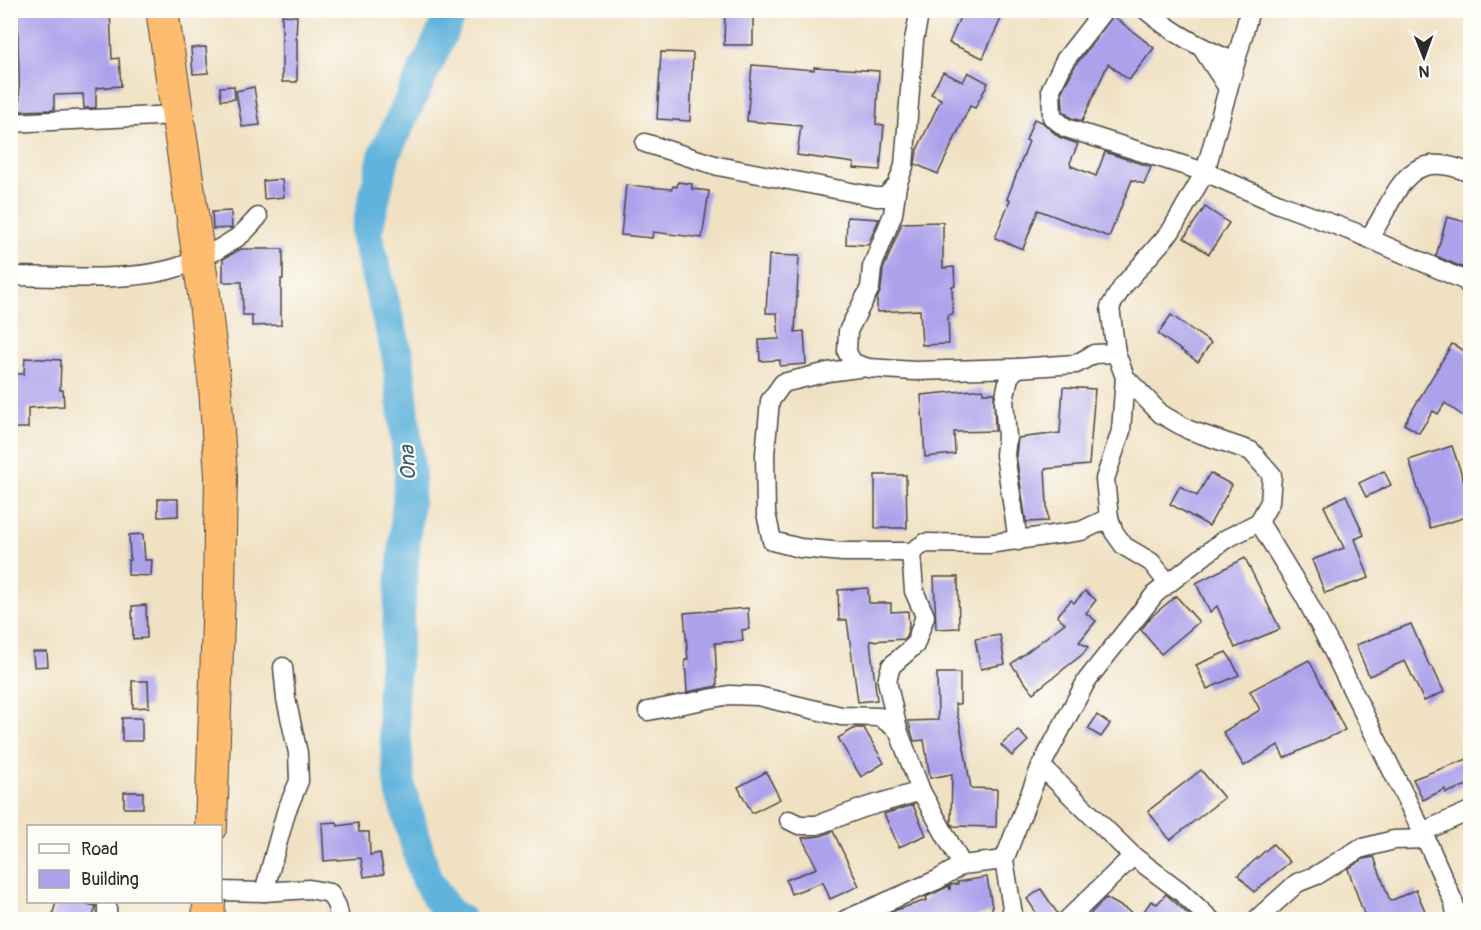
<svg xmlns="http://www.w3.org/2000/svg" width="1481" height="930" font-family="Pangolin,sans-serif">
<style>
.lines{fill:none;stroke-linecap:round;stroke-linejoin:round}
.river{stroke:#61b3dc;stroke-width:32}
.building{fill:#aca1eb}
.street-casing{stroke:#494642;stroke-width:21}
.highway-casing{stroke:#494642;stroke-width:34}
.street{stroke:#fff;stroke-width:18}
.highway{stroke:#fdbc70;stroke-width:32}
.labels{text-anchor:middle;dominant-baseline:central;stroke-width:4.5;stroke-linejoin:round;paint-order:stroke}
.water-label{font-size:21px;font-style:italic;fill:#3e5b69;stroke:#fdfcf7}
</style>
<rect width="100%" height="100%" fill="#fdfcf7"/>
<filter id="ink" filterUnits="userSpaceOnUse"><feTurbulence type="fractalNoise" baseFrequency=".0167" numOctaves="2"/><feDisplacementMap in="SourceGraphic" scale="12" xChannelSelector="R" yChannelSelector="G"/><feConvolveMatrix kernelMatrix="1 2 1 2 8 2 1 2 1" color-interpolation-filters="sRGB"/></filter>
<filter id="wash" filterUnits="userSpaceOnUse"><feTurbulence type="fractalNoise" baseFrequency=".008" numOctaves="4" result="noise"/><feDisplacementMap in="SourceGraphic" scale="24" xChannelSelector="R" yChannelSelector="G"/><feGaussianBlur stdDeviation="1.35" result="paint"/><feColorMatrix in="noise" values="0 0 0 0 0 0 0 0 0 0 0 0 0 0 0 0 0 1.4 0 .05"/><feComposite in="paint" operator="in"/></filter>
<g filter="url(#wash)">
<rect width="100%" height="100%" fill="#f0e1c3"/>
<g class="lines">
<!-- river -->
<polyline class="river" points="453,10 385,153 366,233 398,358 410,475 392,701 400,787 426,879 448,913 460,920"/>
</g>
<g id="blocks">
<!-- building -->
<g class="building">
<polygon points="17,10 110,10 112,59 119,58 121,86 96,88 96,108 84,108 83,94 54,95 54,110 20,111"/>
<polygon points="725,10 753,10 753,45 724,45"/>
<polygon points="963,10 1005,10 983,58 949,43"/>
<polygon points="282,15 297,16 296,39 297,39 297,82 282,82"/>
<polygon points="1113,16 1154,48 1129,80 1108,64 1082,121 1071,118 1063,111 1062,91 1075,66"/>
<polygon points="206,47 208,73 193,74 191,48"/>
<polygon points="661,52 693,53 690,121 657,119"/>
<polygon points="752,65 814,70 814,67 879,71 876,124 884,125 880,170 854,168 854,163 797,155 801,126 747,121"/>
<polygon points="943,72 963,82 968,72 988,83 975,108 970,106 938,174 915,164 917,150 941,99 931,94"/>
<polygon points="234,86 235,99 221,100 220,87"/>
<polygon points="254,87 260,125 242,127 236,91"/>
<polygon points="1034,119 1042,122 1059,137 1078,144 1070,163 1071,166 1096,176 1105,152 1151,167 1144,184 1132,180 1109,237 1038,210 1023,249 995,238 1010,200 1007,199 1029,141 1026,140"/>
<polygon points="282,179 284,197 264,199 263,181"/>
<polygon points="678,182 692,184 692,189 709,191 702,238 653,232 652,238 621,235 626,185 672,189 673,186 677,187"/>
<polygon points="1205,207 1229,223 1209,254 1184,238"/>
<polygon points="231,211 232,228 213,229 212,212"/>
<polygon points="847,217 879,219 868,245 846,244"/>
<polygon points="1447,217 1470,223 1470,271 1436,256"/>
<polygon points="943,222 943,268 954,267 955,286 952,286 953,314 948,315 949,344 922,345 920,310 877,312 877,299 881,289 883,270 902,223"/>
<polygon points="241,249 283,249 283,279 281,279 281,325 252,326 252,315 243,315 242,282 223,282 223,259"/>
<polygon points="769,255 799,256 795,332 804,331 806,364 780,366 780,360 760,361 759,340 779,339 777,313 766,313"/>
<polygon points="1171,315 1211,343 1198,362 1158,334"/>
<polygon points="1452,344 1470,354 1470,421 1445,403 1438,414 1433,411 1419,433 1404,424"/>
<polygon points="25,358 61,360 60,390 63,390 64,406 28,408 28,428 10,428 10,374 24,374"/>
<polygon points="1063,387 1095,389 1089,465 1045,469 1048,521 1026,522 1016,455 1018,438 1060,433"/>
<polygon points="983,389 983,393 994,393 995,431 954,432 955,454 925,457 921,395"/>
<polygon points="1452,446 1465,484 1470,482 1470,516 1430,528 1409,460"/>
<polygon points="1384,471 1391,485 1366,497 1359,483"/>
<polygon points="1210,473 1232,485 1209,526 1170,504 1180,486 1197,496"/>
<polygon points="875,475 906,475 907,528 875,528"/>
<polygon points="1346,495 1364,535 1355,539 1369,578 1325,593 1312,560 1344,548 1324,506"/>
<polygon points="158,499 178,499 178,516 158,517"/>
<polygon points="143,534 145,560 152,560 151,576 128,575 128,560 130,560 129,535"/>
<polygon points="1245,558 1280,629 1235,648 1217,606 1210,612 1196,583"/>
<polygon points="934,577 958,577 959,628 936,629"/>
<polygon points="868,588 869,603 891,603 891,612 908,611 909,627 905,639 870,641 877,700 858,702 847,620 839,620 838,590"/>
<polygon points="1085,591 1096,600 1086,613 1096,621 1079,642 1088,647 1083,654 1033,693 1011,664 1065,623 1057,616 1071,600 1074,603"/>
<polygon points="1176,596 1199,622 1161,654 1141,630 1152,616"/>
<polygon points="146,605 147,638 133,639 132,606"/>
<polygon points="748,608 749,629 742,630 743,641 715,643 717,686 687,692 685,660 688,660 684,613"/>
<polygon points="1411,624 1430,667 1432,666 1444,692 1424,701 1405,661 1369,676 1356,645"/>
<polygon points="1000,635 1005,664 981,669 975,639"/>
<polygon points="33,652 47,652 48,666 34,667"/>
<polygon points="1226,652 1231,659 1239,675 1207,689 1196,665"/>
<polygon points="1309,660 1345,730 1284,758 1278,745 1244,766 1223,732 1260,710 1250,691"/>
<polygon points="937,673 960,673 960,704 955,704 960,725 971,788 997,789 996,827 953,826 951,823 952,774 930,778 924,740 914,741 908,721 938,720"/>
<polygon points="132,681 148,681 149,707 133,708"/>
<polygon points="1097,715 1110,724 1101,737 1088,729"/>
<rect x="122" y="718" width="20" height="23"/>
<polygon points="855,728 864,728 884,763 861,777 838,738"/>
<polygon points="1018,730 1028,741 1012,756 1001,745"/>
<polygon points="1470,758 1470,784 1446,793 1445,789 1423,800 1413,779"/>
<polygon points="1201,770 1224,798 1170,840 1148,811"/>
<polygon points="766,772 780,799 752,813 738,787"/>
<rect x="124" y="792" width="19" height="16"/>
<polygon points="913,805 926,835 899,847 884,814"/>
<polygon points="337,822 338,826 358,823 359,832 369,832 370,855 380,853 384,874 364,877 361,858 324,861 322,823"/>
<polygon points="833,831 859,886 830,899 823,882 791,894 786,880 817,868 802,838 821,836"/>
<polygon points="1273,844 1290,862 1254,892 1238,875"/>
<polygon points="1374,857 1390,901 1416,890 1429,920 1366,920 1348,869 1363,859"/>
<polygon points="987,877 993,913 953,920 876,920 896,910 927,900 926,897 949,886 950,890 950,885 958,884 957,882"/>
<polygon points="1041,889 1058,914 1056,920 1041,920 1027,899"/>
<polygon points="1166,894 1194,920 1087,920 1092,912 1106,898 1140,917 1151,901 1157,904"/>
<polygon points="56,902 79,902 96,906 92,920 51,920"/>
</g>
</g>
</g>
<g filter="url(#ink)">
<use href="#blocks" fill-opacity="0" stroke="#494642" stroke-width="1.5"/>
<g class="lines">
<!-- street casing -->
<g class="street-casing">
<g id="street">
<polyline points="920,10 914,40 904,166 897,185 893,214 872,267 870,288 848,331 847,352 853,363 868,368 915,371 1017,368 1076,364 1094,354 1116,353"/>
<polyline points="1104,10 1065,60 1051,89 1052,117 1066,128 1205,172 1279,204 1354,232 1466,281 1470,287"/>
<path d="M 1146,10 C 1175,35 1200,47 1235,62"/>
<polyline points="1202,48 1228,88"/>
<polyline points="10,123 177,115"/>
<polyline points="645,143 718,166 876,197 885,197 897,185"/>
<path d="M 1369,238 C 1398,196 1404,144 1470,173"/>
<path d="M 10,276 C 59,276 121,282 168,270 C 192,264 215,252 235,239 C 244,234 251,224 258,217"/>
<polyline points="865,367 828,372 783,383 770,401 765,454 766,513 772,541 800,548 843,552 911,552 925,543 988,544 1081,531 1109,518"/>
<polyline points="1017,368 1009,377 1004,401 1007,437 1005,455 1018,541"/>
<polyline points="1125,377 1121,431 1105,479 1109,518 1114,532 1124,546 1151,562 1168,583"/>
<polyline points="1259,522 1305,597 1331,647 1426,839 1454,903 1457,920"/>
<polyline points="911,552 914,591 925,616 915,645 891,666 887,681 898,730 921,791 962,865"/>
<polyline points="648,711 729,695 758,696 841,716 880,717 898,730"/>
<polyline points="1041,766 1133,856 1180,891 1211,920"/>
<polyline points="789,820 799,825 817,825 863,808 921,791"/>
<polyline points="1422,832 1470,811"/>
<polyline points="220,891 264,892 309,889 330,893 337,906 340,920"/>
<polyline points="264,892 286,812 299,781 298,753 286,699 283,667"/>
<polyline points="107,920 107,902"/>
<polyline points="845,920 937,880 962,865 1004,860"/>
<polyline points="1014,920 1004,860 1041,766 1087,680 1155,594 1224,540 1259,522 1270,502 1272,475 1251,451 1189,430 1161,414 1125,377 1116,353 1110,307 1123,286 1171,231 1205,172 1250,10"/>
<polyline points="1067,920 1133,856"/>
<polyline points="1256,920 1297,883 1317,875 1359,849 1394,840 1426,839"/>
</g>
</g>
<!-- highway casing -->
<g class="highway-casing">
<g id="highway">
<polyline points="162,10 204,294 215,387 221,476 219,591 211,826"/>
<polyline points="208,920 209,902"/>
</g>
</g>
<!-- street -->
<use href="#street" class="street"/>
<!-- highway -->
<use href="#highway" class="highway"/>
</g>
</g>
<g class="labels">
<!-- water labels -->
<g class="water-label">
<text transform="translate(408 463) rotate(-93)">Ona</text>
</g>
</g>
<!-- margin -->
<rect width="1481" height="930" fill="none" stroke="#fdfcf7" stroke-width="36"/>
<!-- legend -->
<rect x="27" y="825" width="195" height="78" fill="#fdfcf7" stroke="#a9a8a5" stroke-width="1.5"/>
<rect x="39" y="844" width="30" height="9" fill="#ffffff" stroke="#a9a8a5" stroke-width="1.5"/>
<text x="81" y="855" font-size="18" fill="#2b2b2b">Road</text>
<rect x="39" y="870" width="30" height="18" fill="#aca1eb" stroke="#a9a8a5" stroke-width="1.5"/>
<text x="81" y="885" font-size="18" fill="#2b2b2b">Building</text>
<!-- north arrow -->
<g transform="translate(1424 57) rotate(179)" stroke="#fdfcf7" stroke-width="4.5" paint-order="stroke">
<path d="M0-4.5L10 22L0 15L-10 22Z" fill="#2b2b2b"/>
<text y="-9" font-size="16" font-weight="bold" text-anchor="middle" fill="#2b2b2b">N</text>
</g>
</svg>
